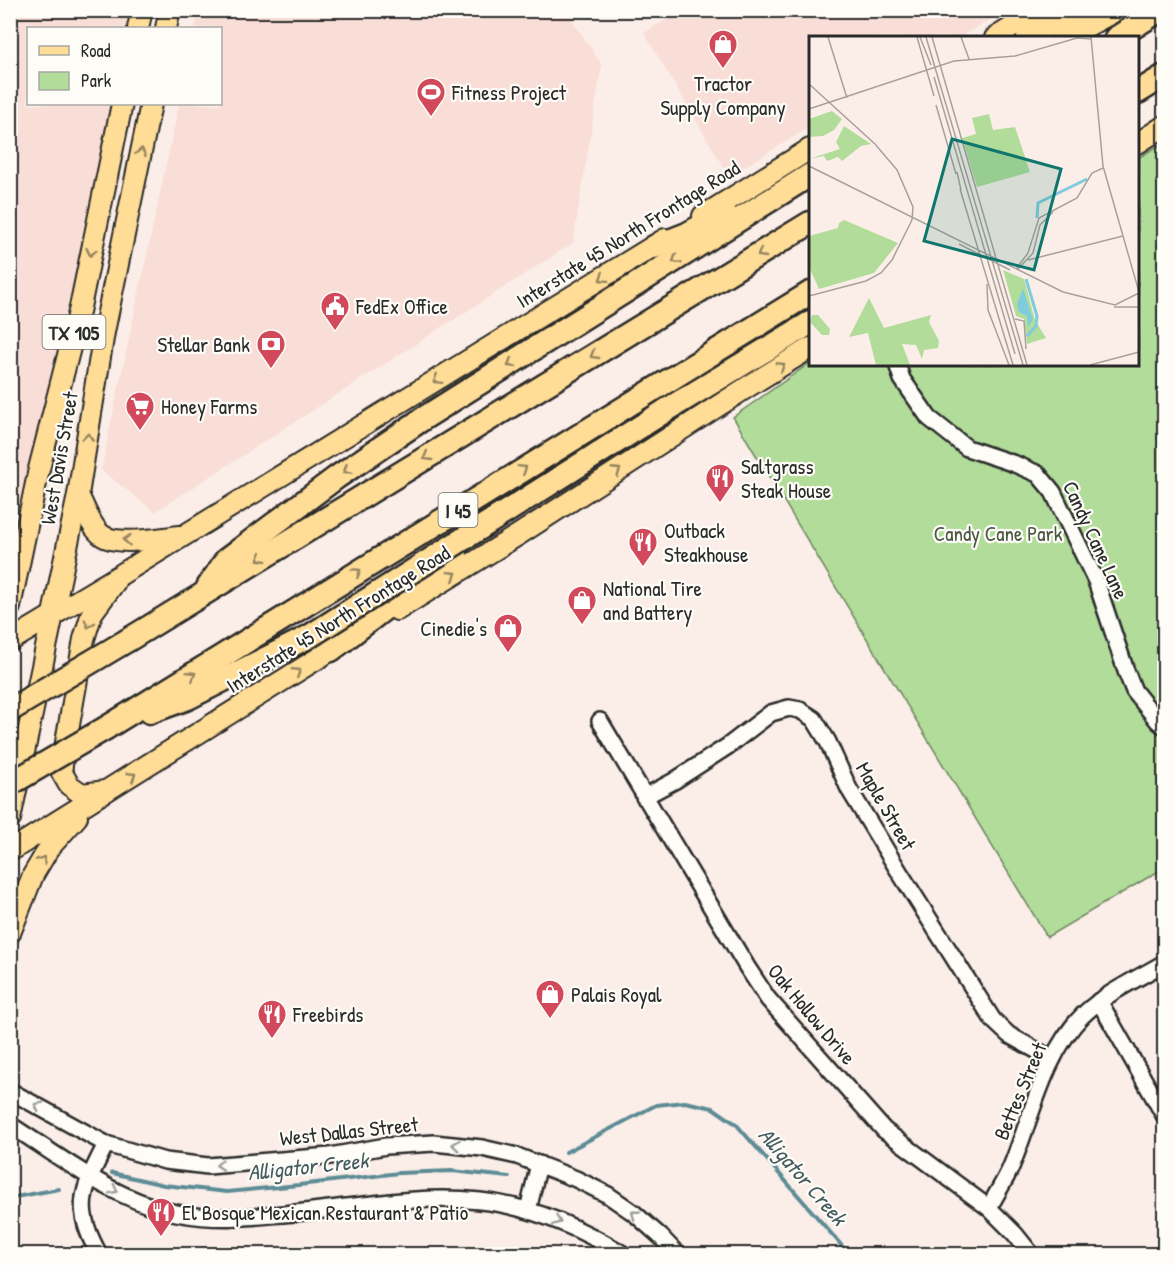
<svg xmlns="http://www.w3.org/2000/svg" width="1175" height="1265" font-family="'Patrick Hand',sans-serif">
<style>
.built{fill:#f8ded6}
.green{fill:#b1dc99;stroke:#6e8462;stroke-width:1.5}
.lines{fill:none;stroke-linecap:round;stroke-linejoin:round}
.stream{stroke:#5d8c96;stroke-width:4}
.minor-casing{stroke:#2b2b2b;stroke-width:20}
.major-casing{stroke:#2b2b2b;stroke-width:24}
.highway-casing{stroke:#2b2b2b;stroke-width:27}
.minor{stroke:#fdfcf7;stroke-width:15}
.major{stroke:#ffdd96;stroke-width:20}
.highway{stroke:#ffdd96;stroke-width:22}
.highway-bridge-casing{stroke:#2b2b2b;stroke-width:27;stroke-linecap:butt}
.highway-bridge{stroke:#ffdd96;stroke-width:22}
.oneway{stroke:#958460}
.oneway2{stroke:#9e9e9b}
.labels{text-anchor:middle;dominant-baseline:central;stroke-width:4.5;stroke-linejoin:round;paint-order:stroke}
.shield{fill:#fdfcf7;stroke:#6a6a68;stroke-width:1.5}
.shield-label{font-size:20px;font-weight:bold;fill:#2b2b2b}
.poi-label{font-size:21px;fill:#2b2b2b;stroke:#fdfcf7;text-anchor:start}
.street-label{font-size:21px;fill:#2b2b2b;stroke:#fdfcf7}
.park-label{font-size:21px;fill:#4c5746;stroke:#fdfcf7}
.water-label{font-size:22px;font-style:italic;fill:#445b60;stroke:#fdfcf7}
.inset-river{fill:none;stroke:#7fccdd;stroke-width:3}
.inset-road{fill:none;stroke:#a8a09c;stroke-width:1.5}
.view{fill:#0f766e;fill-opacity:0.15;stroke:#0f766e;stroke-width:3}
.inset-edge{fill:none;stroke:#2b2b2b;stroke-width:3}
</style>
<rect width="100%" height="100%" fill="#fbeee8"/>
<filter id="ink" filterUnits="userSpaceOnUse"><feTurbulence type="fractalNoise" baseFrequency=".0167" numOctaves="2"/><feDisplacementMap in="SourceGraphic" scale="12" xChannelSelector="R" yChannelSelector="G"/><feConvolveMatrix kernelMatrix="1 2 1 2 8 2 1 2 1" color-interpolation-filters="sRGB"/></filter>
<g filter="url(#ink)">
<!-- built -->
<g class="built">
<polygon points="367,10 566,11 602,65 573,243 155,512 101,470 179,104 220,104 220,28 195,28 199,11 313,11 364,20"/>
<polygon points="11,11 131,11 128,28 28,28 28,104 112,104 62,349 16,510 11,517"/>
<polygon points="681,11 681,10 1005,11 960,37 810,38 810,127 729,176 644,33"/>
</g>
<!-- green -->
<polygon class="green" points="1164,142 1164,868 1047,937 733,417 810,363 810,364 1138,364 1138,158"/>
<g class="lines">
<!-- stream -->
<g class="stream">
<polyline points="566,1152 656,1105 685,1102 713,1108 736,1124 849,1254"/>
<polyline points="112,1173 164,1185 227,1192 299,1185 399,1173 452,1171 509,1177"/>
<polyline points="10,1198 59,1189"/>
</g>
<!-- minor casing -->
<g class="minor-casing">
<g id="minor">
<polyline points="897,364 902,379 929,418 967,448 1015,464 1038,474 1053,492 1096,581 1126,671 1134,691 1158,721 1164,726"/>
<polyline points="600,721 747,967 768,999 884,1130 989,1208 1015,1234 1031,1254"/>
<polyline points="644,797 674,781 728,746 771,713 789,708 800,710 814,719 828,742 849,789 900,873 993,1020 1009,1035 1052,1059"/>
<polyline points="1099,1001 1164,1115"/>
<polyline points="10,1091 106,1144 165,1161 208,1166 330,1156 386,1146 434,1143 482,1148 517,1156 576,1179 608,1195 634,1213 660,1236 677,1254"/>
<path d="M 10,1125 C 64,1159 118,1203 182,1214 C 220,1221 257,1216 295,1213 C 356,1207 419,1194 480,1201 C 532,1206 580,1228 623,1254"/>
<path d="M 989,1208 C 996,1194 1005,1181 1011,1167 C 1032,1117 1044,1054 1083,1015 C 1106,993 1137,979 1164,963"/>
<polyline points="528,1210 539,1164"/>
<path d="M 99,1254 C 72,1207 83,1190 106,1144"/>
</g>
</g>
<!-- major casing -->
<g class="major-casing">
<g id="major">
<polyline points="138,28 142,10"/>
<polyline points="166,28 170,10"/>
<polyline points="995,38 1040,10"/>
<polyline points="1138,143 1164,126"/>
<polyline points="703,216 810,149"/>
<path d="M 78,495 C 85,508 91,528 103,536 C 119,546 161,538 179,536"/>
<polyline points="10,607 39,469 79,312 122,104"/>
<polyline points="397,610 518,535 749,386 810,348"/>
<polyline points="10,641 120,575 665,239"/>
<polyline points="106,791 82,794 69,785 61,771 84,639 92,613 115,582"/>
<polyline points="10,819 78,495 104,332 151,104"/>
<polyline points="10,851 344,642"/>
<polyline points="10,933 33,875 49,848 77,817"/>
</g>
</g>
<!-- highway casing -->
<g class="highway-casing">
<g id="highway">
<polyline points="1028,38 1073,10"/>
<polyline points="1063,38 1115,10"/>
<polyline points="1116,38 1160,10"/>
<polyline points="1138,92 1164,76"/>
<polyline points="654,247 687,234 725,213"/>
<polyline points="665,411 810,323"/>
<polyline points="208,587 226,560 337,477 424,418 810,175"/>
<polyline points="128,640 810,223"/>
<polyline points="331,650 456,553"/>
<polyline points="150,712 188,698 310,636"/>
<polyline points="106,728 810,293"/>
</g>
</g>
<!-- minor -->
<use href="#minor" class="minor"/>
<!-- major -->
<use href="#major" class="major"/>
<!-- highway -->
<use href="#highway" class="highway"/>
<!-- highway-bridge casing -->
<g class="highway-bridge-casing">
<g id="highway-bridge">
<polyline points="310,636 665,411"/>
<polyline points="10,710 128,640"/>
<polyline points="10,784 106,728"/>
</g>
</g>
<!-- highway-bridge -->
<use href="#highway-bridge" class="highway-bridge"/>
</g>
<!-- one-way arrows -->
<defs><path id="oneway-chevron" d="M-2-3.5L2.5 0L-2 3.5" fill="none" stroke-width="1.6" stroke-linecap="round" stroke-linejoin="round" transform="scale(1.5)"/></defs>
<g class="oneway">
<use href="#oneway-chevron" transform="translate(141 152) rotate(-78)"/>
<use href="#oneway-chevron" transform="translate(91 252) rotate(102)"/>
<use href="#oneway-chevron" transform="translate(761 254) rotate(149)"/>
<use href="#oneway-chevron" transform="translate(676 260) rotate(148)"/>
<use href="#oneway-chevron" transform="translate(603 278) rotate(148)"/>
<use href="#oneway-chevron" transform="translate(594 355) rotate(149)"/>
<use href="#oneway-chevron" transform="translate(511 364) rotate(148)"/>
<use href="#oneway-chevron" transform="translate(781 366) rotate(-32)"/>
<use href="#oneway-chevron" transform="translate(437 380) rotate(148)"/>
<use href="#oneway-chevron" transform="translate(88 437) rotate(-81)"/>
<use href="#oneway-chevron" transform="translate(427 457) rotate(149)"/>
<use href="#oneway-chevron" transform="translate(523 469) rotate(-32)"/>
<use href="#oneway-chevron" transform="translate(347 470) rotate(146)"/>
<use href="#oneway-chevron" transform="translate(617 471) rotate(-33)"/>
<use href="#oneway-chevron" transform="translate(127 540) rotate(-176)"/>
<use href="#oneway-chevron" transform="translate(261 558) rotate(149)"/>
<use href="#oneway-chevron" transform="translate(357 572) rotate(-32)"/>
<use href="#oneway-chevron" transform="translate(453 575) rotate(-32)"/>
<use href="#oneway-chevron" transform="translate(89 624) rotate(107)"/>
<use href="#oneway-chevron" transform="translate(297 672) rotate(-32)"/>
<use href="#oneway-chevron" transform="translate(192 675) rotate(-32)"/>
<use href="#oneway-chevron" transform="translate(132 776) rotate(-32)"/>
<use href="#oneway-chevron" transform="translate(42 860) rotate(-58)"/>
</g>
<g class="oneway2">
<use href="#oneway-chevron" transform="translate(38 1106) rotate(-153)"/>
<use href="#oneway-chevron" transform="translate(456 1145) rotate(-174)"/>
<use href="#oneway-chevron" transform="translate(220 1165) rotate(175)"/>
<use href="#oneway-chevron" transform="translate(114 1190) rotate(27)"/>
<use href="#oneway-chevron" transform="translate(635 1214) rotate(-142)"/>
<use href="#oneway-chevron" transform="translate(557 1221) rotate(21)"/>
</g>
</g>
<!-- icons -->
<defs>
<g id="shop-pin" transform="scale(1.5)"><path d="M0 17L-7.5 6A9.5 9.5 0 1 1 7.5 6Z" fill="#d1495b" stroke="#fdfcf7"/><path d="M-5-2.5h2.3a2.7 3.5 0 0 1 5.4 0H5L5.5 6h-11ZM-1.5-2.5h3a1.5 2.3 0 0 0-3 0Z" fill="#fff"/></g>
<g id="stadium-pin" transform="scale(1.5)"><path d="M0 17L-7.5 6A9.5 9.5 0 1 1 7.5 6Z" fill="#d1495b" stroke="#fdfcf7"/><path d="M0-5a6.5 5 0 1 0 0 10a6.5 5 0 1 0 0-10ZM-3.5-1.8h7v3.6h-7Z" fill="#fff"/></g>
<g id="civic-pin" transform="scale(1.5)"><path d="M0 17L-7.5 6A9.5 9.5 0 1 1 7.5 6Z" fill="#d1495b" stroke="#fdfcf7"/><path d="M-.6-6.5H3V-4.5H.6V-3L4-1V1h2V6H-6V1h2V-1L-.6-3ZM-1.2 2.5V6h2.4V2.5Z" fill="#fff"/></g>
<g id="bank-pin" transform="scale(1.5)"><path d="M0 17L-7.5 6A9.5 9.5 0 1 1 7.5 6Z" fill="#d1495b" stroke="#fdfcf7"/><path d="M-6-4H6V4H-6ZM0-2.3a2.3 2.3 0 1 0 0 4.6a2.3 2.3 0 1 0 0-4.6Z" fill="#fff"/></g>
<g id="supermarket-pin" transform="scale(1.5)"><path d="M0 17L-7.5 6A9.5 9.5 0 1 1 7.5 6Z" fill="#d1495b" stroke="#fdfcf7"/><path d="M-6-5.5h2.5l.6 2H6L4.5 2H-2.5L-4.4-4H-6ZM-1.5 3.2a1.3 1.3 0 1 0 .1 0ZM3 3.2a1.3 1.3 0 1 0 .1 0Z" fill="#fff"/></g>
<g id="restaurant-pin" transform="scale(1.5)"><path d="M0 17L-7.5 6A9.5 9.5 0 1 1 7.5 6Z" fill="#d1495b" stroke="#fdfcf7"/><path d="M-5-6h1v4h1v-4h1v4h1v-4h1v5L-1.5 .5V6h-2V.5L-5-1ZM5-6V6H3V1.5H1.5Q1.5-4 5-6Z" fill="#fff"/></g>
</defs>
<g fill-rule="evenodd">
<use href="#shop-pin" x="723" y="44"/>
<use href="#stadium-pin" x="431" y="92"/>
<use href="#civic-pin" x="335" y="306"/>
<use href="#bank-pin" x="271" y="344"/>
<use href="#supermarket-pin" x="140" y="406"/>
<use href="#restaurant-pin" x="720" y="478"/>
<use href="#restaurant-pin" x="643" y="542"/>
<use href="#shop-pin" x="582" y="600"/>
<use href="#shop-pin" x="508" y="628"/>
<use href="#shop-pin" x="550" y="994"/>
<use href="#restaurant-pin" x="272" y="1014"/>
<use href="#restaurant-pin" x="161" y="1212"/>
</g>
<g class="labels">
<!-- shield labels -->
<g class="shield">
<rect x="42.5" y="315" width="63" height="34" rx="4.5"/>
<rect x="438.5" y="493" width="39" height="34" rx="4.5"/>
</g>
<g class="shield-label">
<text x="74" y="332">TX 105</text>
<text x="458" y="510">I 45</text>
</g>
<!-- poi labels -->
<g class="poi-label">
<text x="723" y="83" text-anchor="middle">Tractor<tspan x="723" dy="24">Supply Company</tspan></text>
<text x="452" y="92">Fitness Project</text>
<text x="356" y="306">FedEx Office</text>
<text x="250" y="344" text-anchor="end">Stellar Bank</text>
<text x="161" y="406">Honey Farms</text>
<text x="741" y="466">Saltgrass<tspan x="741" dy="24">Steak House</tspan></text>
<text x="664" y="530">Outback<tspan x="664" dy="24">Steakhouse</tspan></text>
<text x="603" y="588">National Tire<tspan x="603" dy="24">and Battery</tspan></text>
<text x="487" y="628" text-anchor="end">Cinedie's</text>
<text x="571" y="994">Palais Royal</text>
<text x="293" y="1014">Freebirds</text>
<text x="182" y="1212">El Bosque Mexican Restaurant &amp; Patio</text>
</g>
<!-- street labels -->
<g class="street-label">
<text transform="translate(628 234) rotate(-32)">Interstate 45 North Frontage Road</text>
<text transform="translate(59 458) rotate(-80)">West Davis Street</text>
<text transform="translate(1096 540) rotate(65)">Candy Cane Lane</text>
<text transform="translate(338 619) rotate(-32)">Interstate 45 North Frontage Road</text>
<text transform="translate(886 806) rotate(60)">Maple Street</text>
<text transform="translate(812 1014) rotate(50)">Oak Hollow Drive</text>
<text transform="translate(1020 1091) rotate(-67)">Bettes Street</text>
<text transform="translate(349 1131) rotate(-6)">West Dallas Street</text>
</g>
<!-- park labels -->
<g class="park-label">
<text x="998" y="533">Candy Cane Park</text>
</g>
<!-- water labels -->
<g class="water-label">
<text transform="translate(308 1166) rotate(-6)">Alligator Creek</text>
<text transform="translate(803 1176) rotate(49)">Alligator Creek</text>
</g>
</g>
<!-- overview -->
<g transform="translate(809 36)">
<rect width="330" height="330" fill="#fbeee8"/>
<path d="M 23,75 L 33,83 L 25,94 L 14,100 L 0,101 L 0,83 ZM 180,78 L 184,94 L 206,91 L 221,136 L 168,151 L 153,102 L 167,98 L 163,82 ZM 35,90 L 62,108 L 52,110 L 33,125 L 29,121 L 18,125 L 15,120 L 0,123 L 31,113 L 27,106 ZM 35,184 L 89,207 L 65,237 L 10,253 L 0,231 L 0,200 L 29,192 L 30,187 ZM 194,234 L 215,243 L 226,284 L 237,302 L 218,308 L 215,283 L 207,280 ZM 60,262 L 75,292 L 122,279 L 120,286 L 130,305 L 129,312 L 115,314 L 113,323 L 107,309 L 93,308 L 101,329 L 67,329 L 59,297 L 40,301 ZM 3,279 L 9,279 L 21,293 L 20,299 L 13,299 L 1,286 Z" fill="#b1dc99"/>
<path d="M 214,253 L 224,283 L 219,291 L 218,280 L 210,276 L 208,268 Z" fill="#7fccdd"/>
<path class="inset-river" d="M 228,182 L 229,167 L 278,143M 217,243 L 228,280 L 227,290 L 218,300"/>
<path class="inset-road" d="M 19,1 L 38,62M 108,1 L 125,60M 111,1 L 122,29M 117,1 L 214,329M 123,1 L 218,329M 152,1 L 160,23M 282,1 L 294,130 L 330,256M 125,41 L 206,318M 0,48 L 66,108 L 88,134 L 104,171 L 103,184M 127,69 L 147,138M 0,73 L 145,25 L 206,20 L 268,2 L 282,3M 0,130 L 254,256 L 306,269 L 330,257M 148,136 L 152,154M 151,153 L 204,329M 150,208 L 201,234M 219,224 L 314,200M 207,233 L 219,217 L 230,182 L 268,162 L 283,137 L 294,132M 209,233 L 224,217 L 231,189 L 244,176M 178,248 L 179,274 L 200,329M 0,260 L 57,245 L 72,237 L 83,224 L 103,184M 305,271 L 330,271M 206,283 L 215,285 L 217,313M 281,329 L 330,316"/>
<path class="view" d="M 143,103 L 252,133 L 225,234 L 115,205 Z"/>
<rect width="330" height="330" class="inset-edge"/>
</g>
<!-- margin -->
<rect width="1175" height="1265" fill="none" stroke="#fdfcf7" stroke-width="36"/>
<rect x="18" y="18" width="1139" height="1229" fill="none" stroke="#2b2b2b" stroke-width="2" filter="url(#ink)"/>
<!-- legend -->
<rect x="27" y="27" width="195" height="78" fill="#fdfcf7" stroke="#a9a8a5" stroke-width="1.5"/>
<rect x="39" y="46" width="30" height="9" fill="#ffdd96" stroke="#a9a8a5" stroke-width="1.5"/>
<text x="81" y="57" font-size="18" fill="#2b2b2b">Road</text>
<rect x="39" y="72" width="30" height="18" fill="#b1dc99" stroke="#a9a8a5" stroke-width="1.5"/>
<text x="81" y="87" font-size="18" fill="#2b2b2b">Park</text>
</svg>
